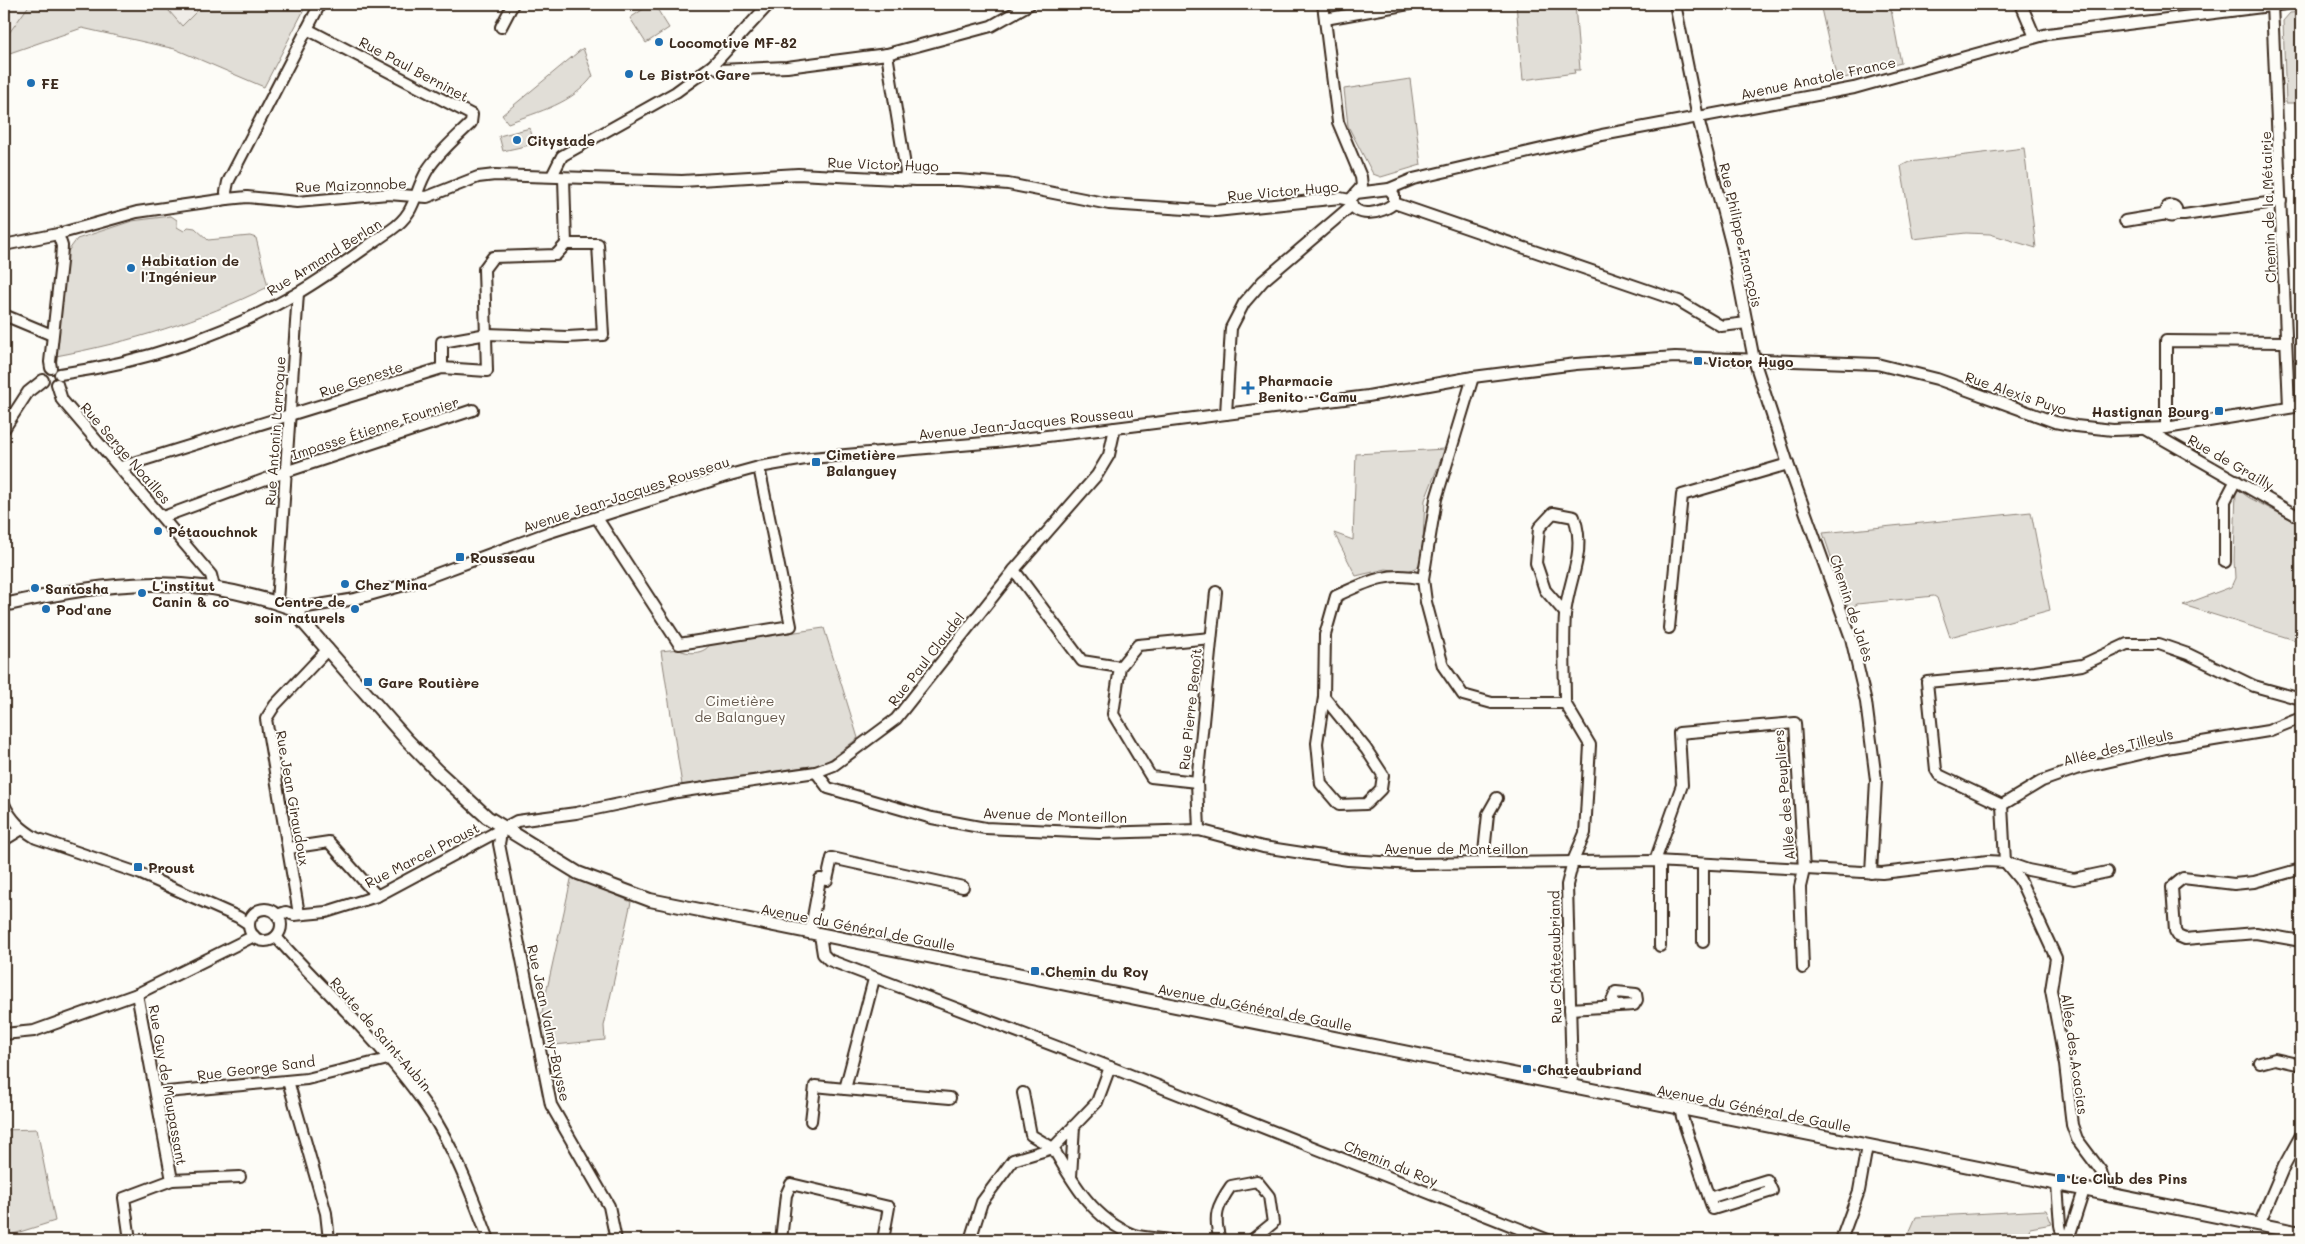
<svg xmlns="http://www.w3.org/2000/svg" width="2305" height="1244" font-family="Mali,sans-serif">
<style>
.built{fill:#efece7}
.green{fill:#e1ded7;stroke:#8e847a}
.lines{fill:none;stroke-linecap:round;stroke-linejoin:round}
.minor-casing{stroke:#3b2a1e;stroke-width:14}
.major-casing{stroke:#3b2a1e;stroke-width:16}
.minor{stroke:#fdfcf7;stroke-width:10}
.major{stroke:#fdfcf7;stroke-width:12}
.poi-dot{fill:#1f6fb2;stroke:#fdfcf7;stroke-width:2}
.labels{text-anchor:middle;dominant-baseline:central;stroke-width:4;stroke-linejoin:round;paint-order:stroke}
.poi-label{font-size:14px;font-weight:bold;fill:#3b2a1e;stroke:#fdfcf7;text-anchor:start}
.street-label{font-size:14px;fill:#3b2a1e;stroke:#fdfcf7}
.park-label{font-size:14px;fill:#64574c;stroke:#fdfcf7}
</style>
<rect width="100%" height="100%" fill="#fdfcf7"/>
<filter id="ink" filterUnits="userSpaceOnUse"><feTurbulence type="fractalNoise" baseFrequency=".02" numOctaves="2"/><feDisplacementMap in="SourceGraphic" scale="10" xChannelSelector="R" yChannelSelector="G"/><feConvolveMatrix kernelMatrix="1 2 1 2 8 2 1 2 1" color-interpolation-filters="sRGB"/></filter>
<g filter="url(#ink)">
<!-- built -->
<g class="built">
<polygon points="4,4 30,4 4,40"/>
<polygon points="163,4 204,4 182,26"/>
</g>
<!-- green -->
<g class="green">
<polygon points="30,4 163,4 182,26 204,4 307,4 264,87 175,49 82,28 4,55 4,40"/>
<polygon points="651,4 654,4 669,28 646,43 630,18"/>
<polygon points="1516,4 1575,4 1580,70 1574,70 1575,73 1523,80"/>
<polygon points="1820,4 1890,4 1901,63 1837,80"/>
<polygon points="2301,12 2301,103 2286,103 2283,21 2290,13"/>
<path d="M 583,48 L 593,76 C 572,104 540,111 508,123 L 502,115 Z"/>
<polygon points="1410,79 1421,165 1381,177 1373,174 1348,126 1344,89"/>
<polygon points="530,128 534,144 503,151 499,136"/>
<polygon points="2024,148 2036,248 1990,234 1966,233 1913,239 1901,166 1909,162"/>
<path d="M 171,216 L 177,220 L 177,227 L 184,231 L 188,227 L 195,228 L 208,240 L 250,236 L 256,238 L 268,287 C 199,321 131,342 56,356 L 66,254 L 77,239 L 132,221 Z"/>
<polygon points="1445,449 1425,500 1422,560 1417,567 1406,572 1386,569 1356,576 1334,533 1353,540 1356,454"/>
<polygon points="2236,488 2248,497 2301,525 2301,642 2183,605 2231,587 2235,578 2234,560"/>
<polygon points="2031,512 2050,610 1950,637 1937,598 1934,596 1857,604 1849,610 1823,533"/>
<path d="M 824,628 L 858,738 L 824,764 L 682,785 L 661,651 L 678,649 C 687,655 705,654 710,644 Z"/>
<polygon points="572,875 631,902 604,1026 605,1040 544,1046 540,1021"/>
<polygon points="37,1129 55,1221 4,1237 4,1130"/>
<polygon points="2046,1210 2052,1224 2030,1228 2025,1240 1906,1240 1916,1217"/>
</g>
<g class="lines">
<!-- minor casing -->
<g class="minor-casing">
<g id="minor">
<polyline points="1323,4 1338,122 1361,177 1362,186 1356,193"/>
<polyline points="1675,4 1698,118 1732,247 1754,360 1788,464 1851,638 1866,702 1876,780 1871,873"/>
<polyline points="2021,4 2035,37"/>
<polyline points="2272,4 2289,407"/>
<polyline points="1325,19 1409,4"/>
<polyline points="501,27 513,4"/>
<polyline points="887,54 906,172 904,180"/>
<polyline points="713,65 719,70 787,67 887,54 991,26 1030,4"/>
<polyline points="552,176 562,156 676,92 713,65 769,4"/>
<polyline points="227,199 226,192 228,182 320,4"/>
<polyline points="1350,200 1356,193 1389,189 1413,179 1602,135 1854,88 2048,34 2286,4"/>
<path d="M 1351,201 C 1354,220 1384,213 1394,203 L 1394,195 L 1389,189"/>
<polyline points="1394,203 1679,301 1721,326 1747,323"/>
<circle cx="2171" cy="211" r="5.5"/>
<polyline points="2175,215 2184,215 2281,201"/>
<polyline points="2125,221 2167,214"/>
<polyline points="4,245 58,234 137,212 227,199 247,197 297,202 388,194 427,197 478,177 495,175 682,181 798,174 916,180 958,180 1008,184 1109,204 1216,211 1340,198 1350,200"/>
<polyline points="4,315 52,335"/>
<polyline points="51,368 50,362 61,262 62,246 58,234"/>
<polyline points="442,368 442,342 487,334 567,337 603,335 598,244 566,244"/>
<path d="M 60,374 C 141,363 225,335 296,294 C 329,275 360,251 391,230 C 418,211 413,193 428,169 C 439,152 457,137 471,123 L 472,115 L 307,29"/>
<polyline points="1473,377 1436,499 1423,579 1426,602 1443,666 1463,695 1492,703 1565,703 1590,745 1585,833 1573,861 1567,885 1572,1078 1570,1086"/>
<polyline points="57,384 62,400 211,575 214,587"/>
<polyline points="1226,414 1231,328 1244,303 1263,281 1351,206"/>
<polyline points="2166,428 2166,341 2286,342"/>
<polyline points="4,429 28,392 43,380"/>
<polyline points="2147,430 2301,518"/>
<polyline points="121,467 442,368 487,371 484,269 493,257 556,255 566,244 564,178"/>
<polyline points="163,517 285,472 473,410"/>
<polyline points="597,518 679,644 791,626 759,467"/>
<polyline points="2225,562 2225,501 2236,480"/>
<polyline points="1014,570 1082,661 1120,667"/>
<polyline points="277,602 298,293"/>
<polyline points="295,609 355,599 415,582 547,533 726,476 759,467 811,458 996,442 1115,428 1368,396 1473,377 1576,364 1675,357 1877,364 1937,379 2055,422 2076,426 2113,430 2166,428 2301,406"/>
<polyline points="1669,628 1682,495 1788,464"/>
<path d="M 1324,697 L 1366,749 L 1383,775 L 1381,789 L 1366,804 L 1339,805 L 1321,784 L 1317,743 L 1324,697 L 1325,635 L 1336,596 C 1367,582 1388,570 1423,579"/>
<path d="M 1565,703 C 1565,674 1563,644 1565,615 C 1568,579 1587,554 1574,517 L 1553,513 L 1539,528 L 1536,563 L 1545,590 L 1565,613"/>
<polyline points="816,772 828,788 932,818 985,828 1099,833 1199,830 1263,847 1348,860 1413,864 1655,861 1882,873 1988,861 2005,862 2028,870 2074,879 2107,872"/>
<polyline points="1197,782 1151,777 1113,714 1120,667 1138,645 1211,638"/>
<path d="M 4,804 C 11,820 21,829 36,838 L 141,874 L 238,917 L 249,924"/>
<polyline points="2002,805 1939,775 1936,770 1927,682 2035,672 2082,665 2127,644 2159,644 2188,654 2254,686 2301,699"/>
<polyline points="502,827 499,844 551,1105 609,1206 616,1240"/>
<polyline points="1199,830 1197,782 1216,592"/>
<polyline points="4,840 22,829"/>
<polyline points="289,848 329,842 377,896"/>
<polyline points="1655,861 1682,785 1679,733 1795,723 1804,870 1800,887 1803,968"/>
<polyline points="1483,862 1488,814 1497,798"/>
<polyline points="2005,862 2002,805 2042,781 2076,769 2166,748 2268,731 2301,718"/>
<polyline points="2006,863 2020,880 2056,958 2051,990 2065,1065 2072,1125 2077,1139 2101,1171 2104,1182 2104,1194"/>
<polyline points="1703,864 1703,942"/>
<polyline points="2301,869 2254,882 2234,884 2183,878 2172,887 2175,931 2178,936 2185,939 2256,933 2301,941"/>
<circle cx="265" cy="925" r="16"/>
<polyline points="299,914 266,719 275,705 328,649"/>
<polyline points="277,915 286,912 294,915 326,912 377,896 517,821 576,813 677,792 816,772 834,765 896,719 1014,570 1097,475 1109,455 1115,428"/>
<polyline points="810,933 820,879 827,880 832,858 963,887"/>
<polyline points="820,935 823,954 829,960 1110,1067 1548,1240"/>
<path d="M 276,937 C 328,995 396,1056 437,1123 C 459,1160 474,1200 489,1240"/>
<polyline points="1660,946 1660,861"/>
<polyline points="874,979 845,1089 950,1098"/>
<polyline points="1570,1009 1634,1005 1637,1000 1636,994 1616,992 1612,1001 1616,1006"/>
<polyline points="4,1034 34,1031 137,994 254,936"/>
<polyline points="2260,1063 2275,1059 2301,1065"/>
<path d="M 1110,1067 L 1097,1102 L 1053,1148 C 1073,1183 1094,1220 1134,1235 C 1144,1238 1158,1238 1169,1240"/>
<polyline points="288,1081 326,1213 329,1240"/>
<polyline points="156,1093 307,1079 388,1059"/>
<polyline points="1680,1108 1682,1117 1709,1198 1713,1209 1772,1191 1767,1180 1709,1198"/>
<polyline points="811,1121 815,1086 845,1089"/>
<polyline points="1071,1177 1074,1126"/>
<polyline points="172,1180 240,1177"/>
<polyline points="2057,1185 2060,1225 2063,1240"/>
<polyline points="2259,1225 2284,1166 2301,1135"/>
<polyline points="130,1240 124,1198 172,1180 137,994"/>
<polyline points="781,1240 786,1195 791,1184 889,1207 883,1240"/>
<polyline points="970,1240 982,1202 1013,1160 1053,1148 1031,1135 1023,1093"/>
<path d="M 1220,1240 C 1213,1216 1217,1206 1231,1186 L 1257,1181 L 1269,1196 L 1273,1223 L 1252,1240"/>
<polyline points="1841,1240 1859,1191 1867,1146"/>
<polyline points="2068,1240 2084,1190"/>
</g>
</g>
<!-- major casing -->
<g class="major-casing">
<path id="major" d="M 4,605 C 109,581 191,572 295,609 L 304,623 L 407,740 L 437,771 L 487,817 L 578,873 L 650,900 L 2301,1233"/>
</g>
<!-- minor -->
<use href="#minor" class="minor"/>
<!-- major -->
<use href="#major" class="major"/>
</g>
</g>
<!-- markers -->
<g class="poi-dot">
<circle cx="659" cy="42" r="5"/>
<circle cx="629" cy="74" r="5"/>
<circle cx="31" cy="83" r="5"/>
<circle cx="517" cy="140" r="5"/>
<circle cx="131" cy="268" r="5"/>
<rect x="1693" y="356" width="10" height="10" rx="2.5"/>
<path d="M1245.5 380.5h5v5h5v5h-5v5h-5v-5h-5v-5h5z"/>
<rect x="2214" y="406" width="10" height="10" rx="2.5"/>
<rect x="811" y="457" width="10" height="10" rx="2.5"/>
<circle cx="158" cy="531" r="5"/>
<rect x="455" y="552" width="10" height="10" rx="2.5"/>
<circle cx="345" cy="584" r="5"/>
<circle cx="35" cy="588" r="5"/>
<circle cx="142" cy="593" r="5"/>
<circle cx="46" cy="609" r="5"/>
<circle cx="355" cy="609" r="5"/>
<rect x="363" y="677" width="10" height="10" rx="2.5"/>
<rect x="133" y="862" width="10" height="10" rx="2.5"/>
<rect x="1030" y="966" width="10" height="10" rx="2.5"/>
<rect x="1522" y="1064" width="10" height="10" rx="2.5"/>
<rect x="2056" y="1173" width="10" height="10" rx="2.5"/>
</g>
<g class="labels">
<!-- poi labels -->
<g class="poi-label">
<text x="669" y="42">Locomotive MF-82</text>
<text x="639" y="74">Le Bistrot Gare</text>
<text x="41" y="83">FE</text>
<text x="527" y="140">Citystade</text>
<text x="141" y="260">Habitation de<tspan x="141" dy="16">l'Ingénieur</tspan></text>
<text x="1708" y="361">Victor Hugo</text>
<text x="1258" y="380">Pharmacie<tspan x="1258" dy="16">Benito - Camu</tspan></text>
<text x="2209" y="411" text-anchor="end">Hastignan Bourg</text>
<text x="826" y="454">Cimetière<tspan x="826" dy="16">Balanguey</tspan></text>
<text x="168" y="531">Pétaouchnok</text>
<text x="470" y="557">Rousseau</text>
<text x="355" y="584">Chez Mina</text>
<text x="152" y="585">L'institut<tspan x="152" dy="16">Canin &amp; co</tspan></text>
<text x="45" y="588">Santosha</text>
<text x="345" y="601" text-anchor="end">Centre de<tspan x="345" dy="16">soin naturels</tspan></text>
<text x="56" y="609">Pod'ane</text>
<text x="378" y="682">Gare Routière</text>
<text x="148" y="867">Proust</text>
<text x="1045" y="971">Chemin du Roy</text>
<text x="1537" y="1069">Chateaubriand</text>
<text x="2071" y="1178">Le Club des Pins</text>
</g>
<!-- street labels -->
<g class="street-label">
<text transform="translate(414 69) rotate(28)">Rue Paul Berninet</text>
<text transform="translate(1818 78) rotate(-12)">Avenue Anatole France</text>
<text transform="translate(883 164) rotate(2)">Rue Victor Hugo</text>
<text transform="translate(351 185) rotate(-2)">Rue Maizonnobe</text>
<text transform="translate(1283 191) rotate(-5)">Rue Victor Hugo</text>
<text transform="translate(2268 207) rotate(-92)">Chemin de la Métairie</text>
<text transform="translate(1741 235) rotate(77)">Rue Philippe François</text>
<text transform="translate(324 257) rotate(-32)">Rue Armand Berlan</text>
<text transform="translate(361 379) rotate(-18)">Rue Geneste</text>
<text transform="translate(2016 393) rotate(19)">Rue Alexis Puyo</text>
<text transform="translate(1026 423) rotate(-6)">Avenue Jean-Jacques Rousseau</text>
<text transform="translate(375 428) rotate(-18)">Impasse Étienne Fournier</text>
<text transform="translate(275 431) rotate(-86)">Rue Antonin Larroque</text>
<text transform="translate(126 453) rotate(49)">Rue Serge Noailles</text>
<text transform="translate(2231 462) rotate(30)">Rue de Grailly</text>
<text transform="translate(626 494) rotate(-18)">Avenue Jean-Jacques Rousseau</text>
<text transform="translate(1852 608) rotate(72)">Chemin de Jalès</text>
<text transform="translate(926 659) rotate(-52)">Rue Paul Claudel</text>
<text transform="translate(1190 709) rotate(-84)">Rue Pierre Benoît</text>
<text transform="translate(2118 747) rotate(-14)">Allée des Tilleuls</text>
<text transform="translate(1784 795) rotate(-95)">Allée des Peupliers</text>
<text transform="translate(293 798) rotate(80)">Rue Jean Giraudoux</text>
<text transform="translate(1055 815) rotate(2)">Avenue de Monteillon</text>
<text x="1456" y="848">Avenue de Monteillon</text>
<text transform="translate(422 855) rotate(-27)">Rue Marcel Proust</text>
<text transform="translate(858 927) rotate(11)">Avenue du Général de Gaulle</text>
<text transform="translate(1555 957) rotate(-91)">Rue Châteaubriand</text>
<text transform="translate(1255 1007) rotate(11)">Avenue du Général de Gaulle</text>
<text transform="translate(549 1023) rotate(78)">Rue Jean Valmy-Baysse</text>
<text transform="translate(381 1034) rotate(49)">Route de Saint-Aubin</text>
<text transform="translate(2075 1054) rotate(82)">Allée des Acacias</text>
<text transform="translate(256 1068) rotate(-7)">Rue George Sand</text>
<text transform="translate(168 1085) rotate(80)">Rue Guy de Maupassant</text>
<text transform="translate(1754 1108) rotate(11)">Avenue du Général de Gaulle</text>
<text transform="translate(1391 1163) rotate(22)">Chemin du Roy</text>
</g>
<!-- park labels -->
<g class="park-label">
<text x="740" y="700">Cimetière<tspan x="740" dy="16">de Balanguey</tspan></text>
</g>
</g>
<!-- margin -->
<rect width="2305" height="1244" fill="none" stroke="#fdfcf7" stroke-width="20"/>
<rect x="10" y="10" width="2285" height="1224" fill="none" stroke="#3b2a1e" stroke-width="2" filter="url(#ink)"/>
</svg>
